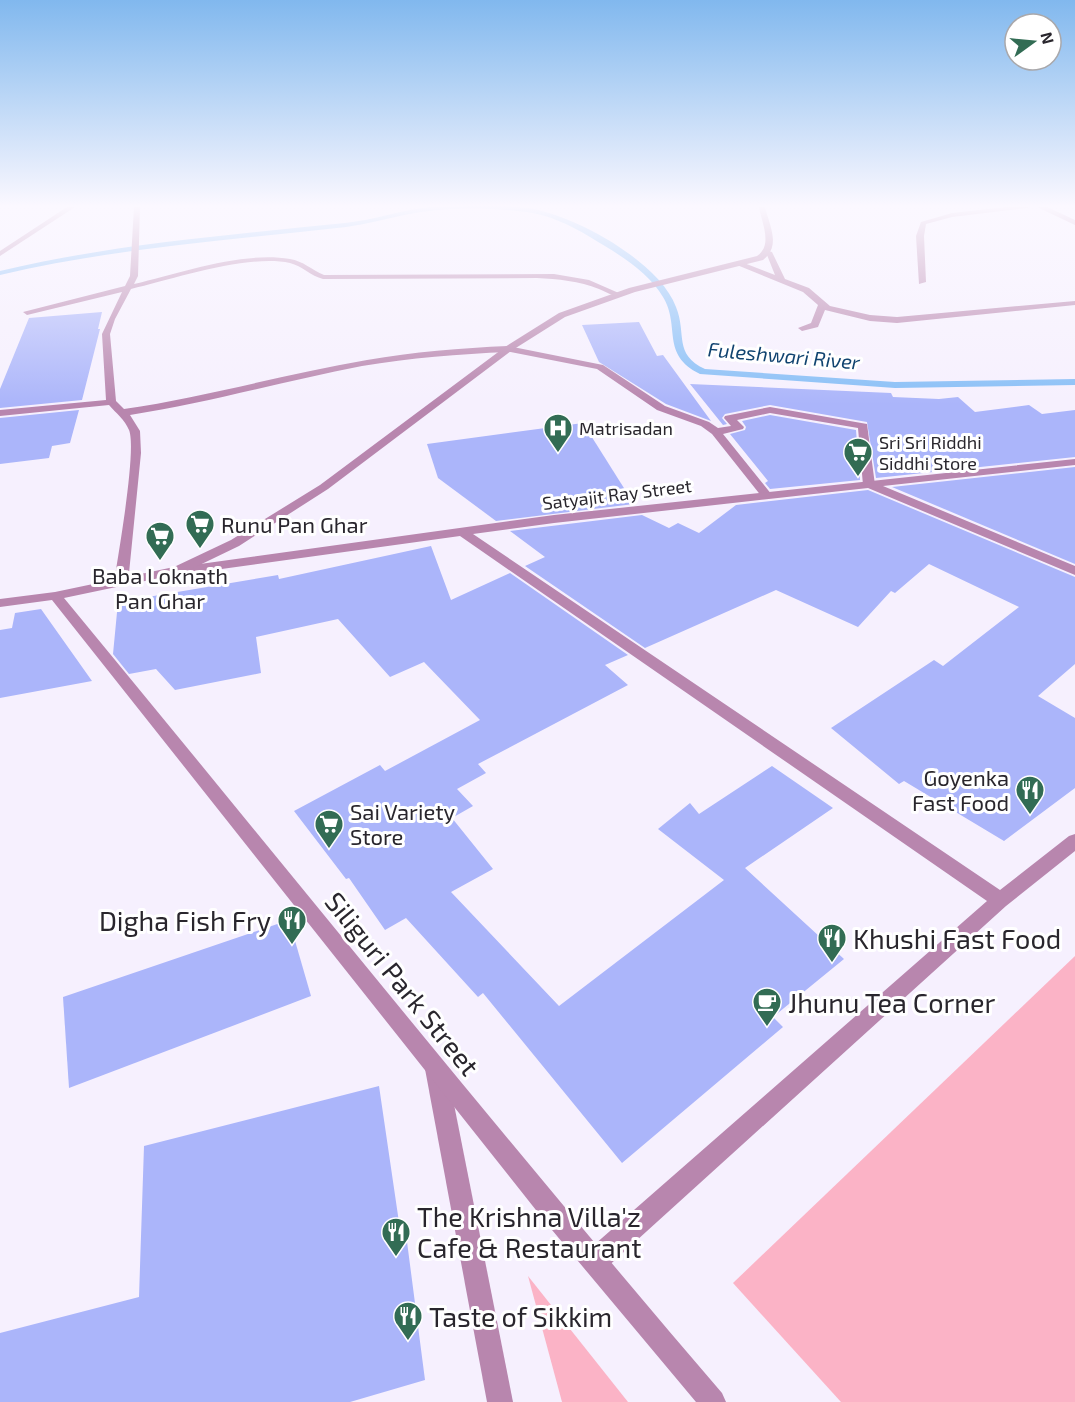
<svg xmlns="http://www.w3.org/2000/svg" width="1075" height="1402" font-family="'Exo 2',sans-serif">
<style>
.green{fill:#fbb3c6}
.lines{fill:none;stroke-linecap:round;stroke-linejoin:round}
.stream{fill:#87bef6;fill-rule:evenodd}
.building{fill:#abb5fa}
.service{fill:#b886ae;fill-rule:evenodd}
.minor{fill:#b886ae;fill-rule:evenodd}
.tertiary{fill:#b886ae;fill-rule:evenodd}
.labels{text-anchor:middle;dominant-baseline:central;stroke-width:6;stroke-linejoin:round;paint-order:stroke}
.far-poi-label{font-size:18px;fill:#29262d;stroke:#fff;text-anchor:start}
.far-street-label{font-size:18px;fill:#29262d;stroke:#fff}
.far-water-label{font-size:20px;font-style:italic;fill:#114470;stroke:#fff}
.poi-label{font-size:22px;fill:#29262d;stroke:#fff;text-anchor:start}
.near-poi-label{font-size:27px;fill:#29262d;stroke:#fff;text-anchor:start}
.near-street-label{font-size:27px;fill:#29262d;stroke:#fff}
</style>
<rect width="100%" height="100%" fill="#f6f0fe"/>
<!-- green -->
<g class="green">
<polygon points="1075,956 1075,1402 841,1402 733,1283"/>
<polygon points="528,1276 628,1402 562,1402"/>
</g>
<g class="lines">
<!-- stream -->
<path class="stream" d="M 430,207 C 462,207 496,204 527,208 C 573,214 659,261 676,307 C 687,334 673,354 705,369 L 895,382 L 1075,379 L 1075,385 L 895,388 L 700,374 C 660,354 681,327 663,297 C 648,271 615,252 590,237 C 570,225 549,215 527,212 C 488,207 443,207 404,215 C 385,219 366,224 346,227 C 230,240 114,248 0,275 L 0,271 C 113,244 229,235 345,223 C 374,220 401,210 430,207 Z"/>
</g>
<!-- building -->
<g class="building">
<polygon points="102,312 98,329 100,329 82,400 0,408 0,389 29,318"/>
<polygon points="639,322 657,356 663,355 711,421 666,404 599,362 582,325"/>
<polygon points="690,384 891,393 893,397 939,399 958,397 975,412 1029,405 1042,414 1075,410 1075,457 876,478 867,422 770,405 725,414 722,418 727,424 723,425"/>
<polygon points="79,410 70,443 52,446 49,458 0,464 0,418"/>
<polygon points="770,415 856,430 860,480 770,489 765,483 768,481 730,434 745,430 746,427 742,421"/>
<polygon points="583,423 634,504 496,521 438,478 427,444"/>
<polygon points="1075,467 1075,564 892,487"/>
<polygon points="868,490 1075,577 1075,664 1038,696 1075,718 1075,788 1004,841 904,781 899,784 831,728 934,660 943,666 1019,607 929,564 895,593 891,591 858,627 776,590 645,648 525,566 545,557 510,531 642,515 669,528 678,523 699,533 736,505"/>
<polygon points="431,546 451,600 510,573 628,655 605,665 628,685 478,764 486,773 457,789 473,806 452,818 493,869 451,892 559,1006 724,880 658,829 690,803 699,814 772,766 833,808 745,868 844,959 773,1017 783,1027 622,1163 483,993 478,997 406,918 385,930 349,878 346,879 294,811 380,765 385,771 480,720 424,662 390,677 338,619 256,637 261,673 175,690 156,669 129,674 113,654 118,602 278,575 279,579"/>
<polygon points="41,609 92,681 0,698 0,630 12,628 15,613"/>
<polygon points="289,920 311,996 69,1088 63,997"/>
<polygon points="379,1086 401,1236 406,1234 425,1380 350,1402 0,1402 0,1333 139,1297 144,1146"/>
</g>
<g class="lines">
<!-- service -->
<g class="service">
<polygon points="765,250 772,252 785,279 809,288 830,306 870,315 897,317 1075,301 1075,305 897,323 870,321 825,310 818,327 802,331 798,328 811,323 818,305 803,292 737,265 744,263 775,275"/>
<polygon points="508,346 603,365 665,406 709,422 718,428 731,426 724,418 725,416 770,407 867,424 875,485 869,488 863,485 858,428 770,413 737,420 744,427 743,429 723,434 772,495 770,497 762,497 712,434 701,426 657,410 597,369 505,351 505,347"/>
</g>
<!-- minor -->
<g class="minor">
<polygon points="67,207 75,207 0,256 0,251"/>
<path d="M 134,207 L 140,207 L 138,276 L 134,284 C 181,273 242,251 290,259 C 303,261 312,270 324,275 L 554,274 L 589,280 L 621,294 C 614,298 607,292 599,289 C 579,281 558,279 537,278 L 323,279 C 311,276 302,266 290,263 C 247,254 174,279 131,289 L 115,319 L 110,334 L 116,401 L 124,409 C 206,397 285,374 367,360 C 413,352 461,348 508,346 L 513,349 L 508,352 C 459,354 410,358 362,366 C 284,381 208,403 130,415 L 140,431 L 141,453 L 128,583 L 121,587 L 114,583 C 118,556 137,449 129,430 C 125,420 116,413 109,405 L 0,416 L 0,410 L 106,400 L 102,334 L 122,292 L 27,315 L 23,312 L 125,286 L 130,276 Z"/>
<polygon points="1006,207 1034,207 952,217 926,224 924,236 926,282 919,284 916,236 921,222 952,213"/>
<polygon points="1037,207 1047,207 1075,220 1075,225"/>
<polygon points="1075,459 1075,465 883,486 1075,566 1075,575 868,488 554,523 473,534 1000,890 1069,836 1075,834 1075,851 1006,906 604,1270 595,1273 586,1270 583,1261 586,1252 987,901 460,536 171,576 165,572 171,568 554,515"/>
<polygon points="436,1059 443,1062 447,1069 513,1402 487,1402 425,1069 429,1062"/>
</g>
<!-- tertiary -->
<path class="tertiary" d="M 759,207 L 765,207 C 770,227 781,246 763,260 L 635,292 L 565,317 L 511,351 L 328,489 L 239,546 L 183,573 L 64,598 C 283,863 498,1132 722,1393 L 726,1402 L 696,1402 L 547,1224 L 52,600 L 0,607 L 0,599 L 55,592 L 174,567 L 231,540 L 320,485 L 505,347 L 559,313 L 629,288 L 757,256 C 773,245 762,224 759,207 Z"/>
</g>
<!-- sky -->
<linearGradient id="sky" x2="0" y2="1"><stop stop-color="#81b8ee"/><stop offset="0.51" stop-color="#fbf8ff"/><stop offset="1" stop-color="#fbf8ff" stop-opacity="0"/></linearGradient>
<rect width="1075" height="404" fill="url(#sky)"/>
<!-- icons -->
<defs>
<g id="hospital-pin" transform="scale(1.5)"><path d="M0 17L-7.5 6A9.5 9.5 0 1 1 7.5 6Z" fill="#326c54" stroke="#fff"/><path d="M-5-5h3v3.5h4V-5h3V5h-3V1.5h-4V5h-3Z" fill="#fff"/></g>
<g id="supermarket-pin" transform="scale(1.5)"><path d="M0 17L-7.5 6A9.5 9.5 0 1 1 7.5 6Z" fill="#326c54" stroke="#fff"/><path d="M-6-5.5h2.5l.6 2H6L4.5 2H-2.5L-4.4-4H-6ZM-1.5 3.2a1.3 1.3 0 1 0 .1 0ZM3 3.2a1.3 1.3 0 1 0 .1 0Z" fill="#fff"/></g>
<g id="restaurant-pin" transform="scale(1.5)"><path d="M0 17L-7.5 6A9.5 9.5 0 1 1 7.5 6Z" fill="#326c54" stroke="#fff"/><path d="M-5-6h1v4h1v-4h1v4h1v-4h1v5L-1.5 .5V6h-2V.5L-5-1ZM5-6V6H3V1.5H1.5Q1.5-4 5-6Z" fill="#fff"/></g>
<g id="cafe-pin" transform="scale(1.5)"><path d="M0 17L-7.5 6A9.5 9.5 0 1 1 7.5 6Z" fill="#326c54" stroke="#fff"/><path d="M-5.5-4.5H6V0H3Q3 3.5 0 3.5H-2.5Q-5.5 3.5-5.5 0ZM3-3.2v2h1.7v-2ZM-6 4.5H4V6H-6Z" fill="#fff"/></g>
</defs>
<g fill-rule="evenodd">
<use href="#hospital-pin" x="558" y="428"/>
<use href="#supermarket-pin" x="858" y="452"/>
<use href="#supermarket-pin" x="200" y="524"/>
<use href="#supermarket-pin" x="160" y="536"/>
<use href="#restaurant-pin" x="1030" y="790"/>
<use href="#supermarket-pin" x="329" y="824"/>
<use href="#restaurant-pin" x="292" y="920"/>
<use href="#restaurant-pin" x="832" y="938"/>
<use href="#cafe-pin" x="767" y="1002"/>
<use href="#restaurant-pin" x="396" y="1232"/>
<use href="#restaurant-pin" x="408" y="1316"/>
</g>
<g class="labels">
<!-- far-poi labels -->
<g class="far-poi-label">
<text x="579" y="428">Matrisadan</text>
<text x="879" y="442">Sri Sri Riddhi<tspan x="879" dy="21">Siddhi Store</tspan></text>
</g>
<!-- far-street labels -->
<g class="far-street-label">
<text transform="translate(617 494) rotate(-7)">Satyajit Ray Street</text>
</g>
<!-- far-water labels -->
<g class="far-water-label">
<text transform="translate(784 355) rotate(5)">Fuleshwari River</text>
</g>
<!-- poi labels -->
<g class="poi-label">
<text x="221" y="524">Runu Pan Ghar</text>
<text x="160" y="575" text-anchor="middle">Baba Loknath<tspan x="160" dy="25">Pan Ghar</tspan></text>
<text x="1009" y="777" text-anchor="end">Goyenka<tspan x="1009" dy="25">Fast Food</tspan></text>
<text x="350" y="811">Sai Variety<tspan x="350" dy="25">Store</tspan></text>
</g>
<!-- near-poi labels -->
<g class="near-poi-label">
<text x="271" y="920" text-anchor="end">Digha Fish Fry</text>
<text x="853" y="938">Khushi Fast Food</text>
<text x="788" y="1002">Jhunu Tea Corner</text>
<text x="417" y="1216">The Krishna Villa'z<tspan x="417" dy="31">Cafe &amp; Restaurant</tspan></text>
<text x="429" y="1316">Taste of Sikkim</text>
</g>
<!-- near-street labels -->
<g class="near-street-label">
<text transform="translate(403 983) rotate(51)">Siliguri Park Street</text>
</g>
</g>
<!-- north arrow -->
<g transform="translate(1033 42) rotate(75)"><circle r="28" fill="#ffffff" stroke="#a9a8ab" stroke-width="1.5"/>
<path d="M0-4.5L10 22L0 15L-10 22Z" fill="#326c54"/>
<text y="-9" font-size="16" font-weight="bold" text-anchor="middle" fill="#29262d">N</text>
</g>
</svg>
